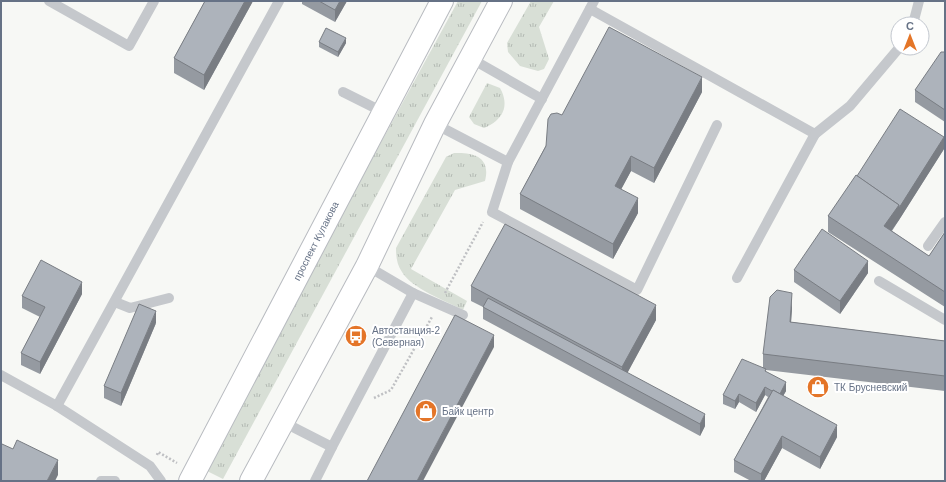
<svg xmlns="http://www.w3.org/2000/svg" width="946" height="482" font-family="Arial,sans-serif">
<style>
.grass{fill:url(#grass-tufts)}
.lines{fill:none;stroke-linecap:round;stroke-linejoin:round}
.primary-casing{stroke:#b8bbc0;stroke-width:24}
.path{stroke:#bfc0c3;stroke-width:2.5;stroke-dasharray:2 2;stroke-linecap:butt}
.service{stroke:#c5c8cc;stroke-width:10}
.primary{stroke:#fff;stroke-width:22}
.wall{fill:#959aa1}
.shaded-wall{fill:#797d83}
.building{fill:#adb3bb;stroke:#797d83}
.labels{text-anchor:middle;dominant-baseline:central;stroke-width:4;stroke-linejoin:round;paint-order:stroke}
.street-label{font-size:10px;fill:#667286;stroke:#fff}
.poi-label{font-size:10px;fill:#667286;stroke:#fff;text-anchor:start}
</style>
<defs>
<pattern id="grass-tufts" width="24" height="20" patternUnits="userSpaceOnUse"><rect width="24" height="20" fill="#d8dfd6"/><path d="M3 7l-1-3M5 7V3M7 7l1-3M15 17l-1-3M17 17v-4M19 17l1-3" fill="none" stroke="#b3b9b3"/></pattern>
</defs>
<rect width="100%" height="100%" fill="#f7f8f5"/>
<!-- grass -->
<g class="grass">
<polygon points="458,1 482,1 223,479 203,469"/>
<polygon points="531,1 554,1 539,27 549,59 544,69 538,71 520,66 508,52 507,43"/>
<path d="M 487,83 L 500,88 C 510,106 503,120 484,128 L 474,124 L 469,117 Z"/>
<path d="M 454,153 C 474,152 491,157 485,181 L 455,190 L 411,269 L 467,301 L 463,310 C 446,301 411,288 402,272 C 397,265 396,257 396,248 L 446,157 Z"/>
</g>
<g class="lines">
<!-- primary casing -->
<g class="primary-casing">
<g id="primary">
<polyline points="190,481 442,1"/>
<polyline points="251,481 367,266 435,124 501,1"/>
</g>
</g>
<!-- path -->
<g class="path">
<polyline points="445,293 483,222"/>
<polyline points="374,398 391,390 432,317"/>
<polyline points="157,455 158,452 177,463"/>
</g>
<!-- service -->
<g class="service">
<polyline points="49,1 129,46 154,1"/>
<polyline points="594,1 508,162 492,212 637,290 717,125"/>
<polyline points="590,9 815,134 737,278"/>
<polyline points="913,24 919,1"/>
<polyline points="470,58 542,99"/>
<polyline points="343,92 383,112"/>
<polyline points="435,124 508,162"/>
<polyline points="815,134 850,106 899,48"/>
<polyline points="928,246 945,222"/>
<polyline points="367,266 413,293 463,315"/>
<polyline points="879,281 945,320"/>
<polyline points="115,302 130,308 169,298"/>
<polyline points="1,375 57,406 150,466 161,481"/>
<polyline points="57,406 279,1"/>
<polyline points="283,422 332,447 413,293"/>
<polyline points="101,481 115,481"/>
<polyline points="315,481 332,447"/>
</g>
<!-- primary -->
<use href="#primary" class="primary"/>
</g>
<!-- wall -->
<g class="wall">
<polygon points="205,1 253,1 204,90 174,73 174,58"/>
<polygon points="302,1 347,1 335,22 302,4"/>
<polygon points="319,42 346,43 338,57 319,47"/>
<polygon points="945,52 945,122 915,102 915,90"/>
<polygon points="702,92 654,183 631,171 621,189 638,213 613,259 520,209 520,194 562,115"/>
<polygon points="944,149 899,220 892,231 929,256 945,232 945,307 828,232 828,216 857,176"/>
<polygon points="794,270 868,273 840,314 794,282"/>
<polygon points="471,286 656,320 627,373 705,426 700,436 483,319 483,307 471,301"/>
<polygon points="82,294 40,374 21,365 21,353 40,317 22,308 22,296"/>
<polygon points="792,308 791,322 945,341 945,391 766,370 766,372 786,391 783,396 837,437 820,469 782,448 764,481 751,481 734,472 734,460 768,397 765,395 756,412 739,402 735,409 723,404 723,395 763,367 763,354"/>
<polygon points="156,323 121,406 104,398 104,386"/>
</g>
<!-- shaded-wall -->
<g class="shaded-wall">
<polygon points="245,1 253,1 204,90 204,75"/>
<polygon points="340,1 347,1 335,22 335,10"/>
<polygon points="346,38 346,43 338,57 338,52"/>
<polygon points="702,77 702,92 654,183 654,168"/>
<polygon points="944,137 944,149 899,220 884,241 884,226"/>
<polygon points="631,156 631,171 615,201 615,186"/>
<polygon points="638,198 638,213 613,259 613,244"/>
<polygon points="868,261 868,273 840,314 840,301"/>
<polygon points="82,282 82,294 40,374 40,362"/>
<polygon points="792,293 792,308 790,337 790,322"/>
<polygon points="656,305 656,320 622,383 622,367"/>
<polygon points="156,311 156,323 121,406 121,393"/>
<polygon points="494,335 494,347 423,481 417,481"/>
<polygon points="786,382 786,391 779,403 779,395"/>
<polygon points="765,387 765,395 756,412 756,403"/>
<polygon points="739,394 739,402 735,409 735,401"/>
<polygon points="705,414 705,426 700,436 700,424"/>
<polygon points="837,425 837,437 820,469 820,457"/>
<polygon points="782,436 782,448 764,481 761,481 761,474"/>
<polygon points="58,460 58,475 55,481 47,481"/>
</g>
<!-- building -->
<g class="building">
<polygon points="205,1 245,1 204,75 174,58"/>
<polygon points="319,1 340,1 335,10"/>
<polygon points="609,27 702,77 654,168 631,156 615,186 638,198 613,244 520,194 546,146 548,119 551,114 557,113 562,115"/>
<polygon points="326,28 346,38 338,52 319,42"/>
<polygon points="941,52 945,52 945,110 915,90"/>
<polygon points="900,109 944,137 899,208 899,205 857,176"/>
<polygon points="856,175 899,205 884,226 929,256 945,232 945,292 828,216"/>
<polygon points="505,224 656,305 622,367 471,286"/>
<polygon points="822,229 868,261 840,301 794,270"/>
<polygon points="41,260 82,282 40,362 21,353 45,307 22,296"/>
<polygon points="777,290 792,293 790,322 945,341 945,376 763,354 770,297"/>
<polygon points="488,298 705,414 700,424 483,307"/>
<polygon points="139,304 156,311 121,393 104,386"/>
<polygon points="455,315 494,335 417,481 367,481"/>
<polygon points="742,359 766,369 765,371 786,382 780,394 773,390 772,391 765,387 756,403 739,394 735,401 723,395"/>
<polygon points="773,390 837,425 820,457 782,436 761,474 734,460"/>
<polygon points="17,440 58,460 47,481 1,481 1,447 2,444 13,449"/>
</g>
<!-- icons -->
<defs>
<g id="bus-disc" transform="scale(1.15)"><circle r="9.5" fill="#e47528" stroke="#fff"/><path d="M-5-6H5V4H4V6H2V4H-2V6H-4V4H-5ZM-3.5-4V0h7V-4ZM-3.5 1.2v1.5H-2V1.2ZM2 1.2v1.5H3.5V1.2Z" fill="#fff"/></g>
<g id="shop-disc" transform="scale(1.15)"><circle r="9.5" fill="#e47528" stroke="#fff"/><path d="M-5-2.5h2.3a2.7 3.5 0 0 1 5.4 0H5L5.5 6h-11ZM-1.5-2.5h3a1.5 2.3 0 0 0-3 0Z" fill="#fff"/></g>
</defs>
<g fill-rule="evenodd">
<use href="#bus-disc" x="356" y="336"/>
<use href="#shop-disc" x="818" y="387"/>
<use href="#shop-disc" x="426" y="411"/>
</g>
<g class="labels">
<!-- street labels -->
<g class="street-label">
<text transform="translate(316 241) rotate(-63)">проспект Кулакова</text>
</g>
<!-- poi labels -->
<g class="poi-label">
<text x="372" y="330">Автостанция-2<tspan x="372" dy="12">(Северная)</tspan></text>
<text x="834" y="387">ТК Брусневский</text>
<text x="442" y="411">Байк центр</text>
</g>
</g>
<!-- border -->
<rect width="946" height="482" fill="none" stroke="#667286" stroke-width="4"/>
<!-- north arrow -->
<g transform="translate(910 36)"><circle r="19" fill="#ffffff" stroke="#c2c7cf"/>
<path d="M0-3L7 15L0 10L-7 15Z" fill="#e47528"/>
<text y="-6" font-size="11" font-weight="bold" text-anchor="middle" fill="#667286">С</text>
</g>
</svg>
